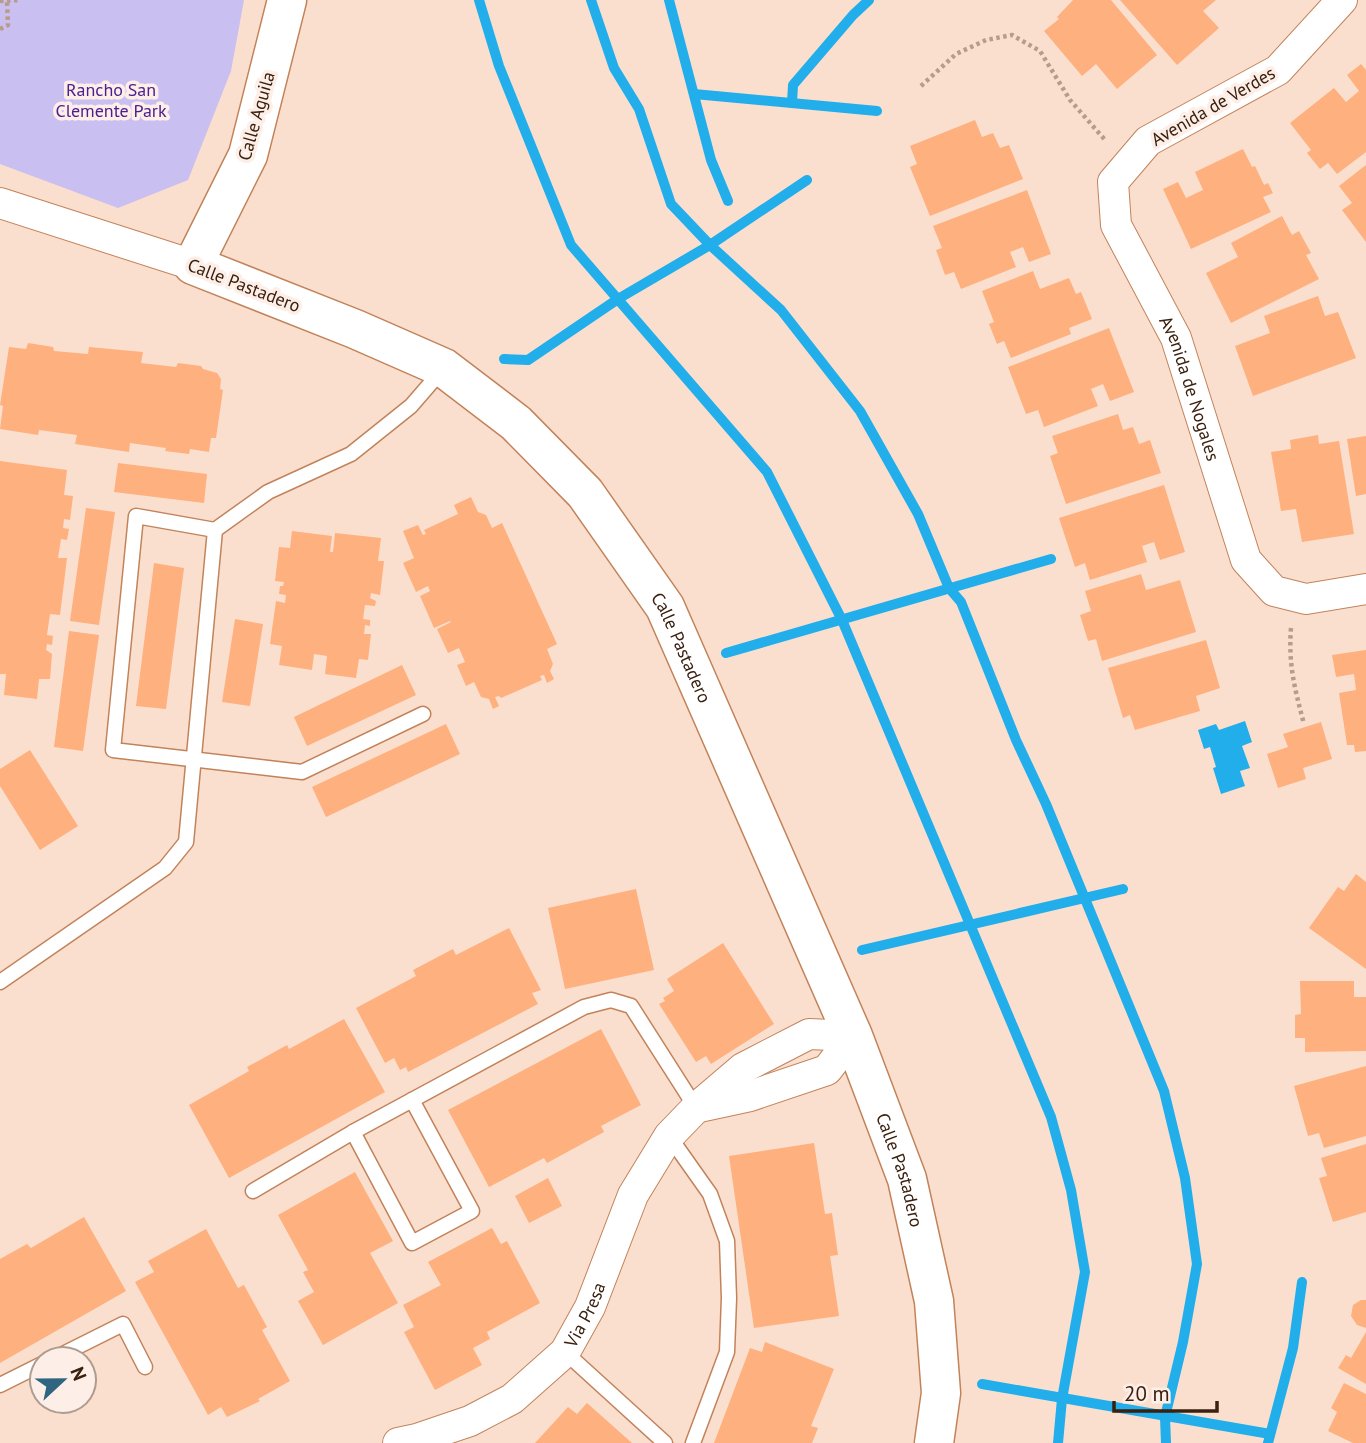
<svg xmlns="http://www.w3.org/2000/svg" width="1366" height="1443" font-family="'PT Sans',sans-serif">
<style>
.green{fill:#c9bff1}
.water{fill:#21aeea}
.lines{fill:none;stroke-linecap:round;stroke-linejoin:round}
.stream{stroke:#21aeea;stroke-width:10}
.building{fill:#feb07e}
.lane-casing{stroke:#c2835a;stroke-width:17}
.street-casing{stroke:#c2835a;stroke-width:32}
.secondary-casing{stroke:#c2835a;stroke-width:41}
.path{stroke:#b89c8b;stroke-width:4.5;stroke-dasharray:3.5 3.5;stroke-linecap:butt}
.lane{stroke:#fff;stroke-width:14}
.street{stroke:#fff;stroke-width:30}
.secondary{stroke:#fff;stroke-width:38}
.labels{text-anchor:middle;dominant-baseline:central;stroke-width:7;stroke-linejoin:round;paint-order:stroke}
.park-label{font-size:18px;fill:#4a2091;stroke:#fdefe7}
.street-label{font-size:18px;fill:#3a200f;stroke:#fdefe7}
</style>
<rect width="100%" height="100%" fill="#fbdfce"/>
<!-- green -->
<polygon class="green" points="0,0 244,0 231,71 188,180 118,208 0,164"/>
<!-- water -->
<polygon class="water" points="1245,721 1252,742 1242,746 1250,768 1240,771 1245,786 1221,794 1213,768 1216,767 1210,747 1204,749 1198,730 1216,724 1219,730"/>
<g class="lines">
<!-- stream -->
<g class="stream">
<polyline points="479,0 499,66 571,245 767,472 842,620 1051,1117 1071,1190 1085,1272 1062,1399 1058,1443"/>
<polyline points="591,0 614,68 639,109 671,204 710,245 781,310 860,411 918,514 949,588 961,602 1016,740 1046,804 1164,1091 1185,1178 1197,1264 1183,1342 1165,1417 1166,1443"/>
<polyline points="669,0 711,160 728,201"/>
<polyline points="694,94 877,111"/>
<polyline points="792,103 793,85 853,15 869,0"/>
<polyline points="504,359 528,360 618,299 710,245 807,180"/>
<polyline points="726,653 1051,559"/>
<polyline points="862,950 1123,889"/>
<polyline points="982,1384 1270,1434"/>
<polyline points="1268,1443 1293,1348 1302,1282"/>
</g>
</g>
<!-- building -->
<g class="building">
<polygon points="1073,0 1111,0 1157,55 1117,89 1096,64 1082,76 1044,31 1059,19 1057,17"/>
<polygon points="1120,0 1216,0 1203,11 1219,28 1177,65"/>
<polygon points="1361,64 1366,70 1366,152 1337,174 1328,163 1320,169 1307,153 1311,150 1290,123 1334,88 1346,102 1359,91 1347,75"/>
<polygon points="975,120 982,137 993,133 1000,148 1009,145 1023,179 930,216 910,167 917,164 910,146"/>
<polygon points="1243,149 1252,167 1255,166 1264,185 1268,183 1273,193 1263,197 1271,212 1191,249 1163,189 1178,182 1186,198 1203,190 1195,172"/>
<polygon points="1366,165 1366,242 1342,210 1352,203 1339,186"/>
<polygon points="1027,190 1051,254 1029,262 1023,247 1010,252 1016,267 961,289 954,272 945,275 936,250 942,248 933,226"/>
<polygon points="1282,216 1292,235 1299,231 1311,253 1306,255 1319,279 1231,323 1206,273 1238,257 1231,243"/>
<polygon points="1033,271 1040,289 1069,278 1076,294 1081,292 1092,319 1069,328 1071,334 1011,358 1004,341 997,344 989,324 994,322 982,291"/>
<polygon points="1318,296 1325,316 1338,312 1356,358 1253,396 1235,346 1270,333 1264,316"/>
<polygon points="1109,328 1134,392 1110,401 1103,384 1091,389 1098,406 1044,427 1038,410 1026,414 1008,367"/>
<polygon points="28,343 53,347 54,351 88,354 89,347 143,352 141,363 176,367 178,363 201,366 203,369 217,373 221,379 220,389 223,390 216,438 211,438 209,452 190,449 189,454 165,451 166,448 130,443 129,452 75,444 77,435 39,430 38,435 0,429 3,406 0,405 9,347 26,349"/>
<polygon points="1118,414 1123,430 1133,427 1139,444 1150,440 1161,473 1066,504 1050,456 1058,453 1052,436"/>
<polygon points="1318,435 1319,444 1339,441 1354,534 1302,542 1296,509 1281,511 1271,452 1291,449 1290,440"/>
<polygon points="1366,436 1366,494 1356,496 1347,439"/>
<polygon points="0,461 67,470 64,495 73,496 70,520 64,519 63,528 69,529 67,540 61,539 58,558 67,558 60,615 50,614 47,635 53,636 52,645 47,644 46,650 52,654 50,679 39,679 37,699 4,695 6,674 0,674"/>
<polygon points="118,463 207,474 204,503 114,492"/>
<polygon points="1164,485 1185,552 1160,560 1154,542 1142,546 1147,562 1090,580 1085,563 1075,567 1059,518"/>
<polygon points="471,497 478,512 486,515 492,528 502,523 557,644 547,649 553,664 550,671 554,679 547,683 544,675 540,676 542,680 501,698 499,696 495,697 499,706 493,709 489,699 481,697 474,682 466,686 457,665 465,662 459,648 448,653 437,629 451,622 450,621 434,628 420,596 430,591 428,586 416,592 403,563 414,558 403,531 418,525 423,535 426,534 424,530 458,514 454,505"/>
<polygon points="86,508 115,512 99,625 70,621"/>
<polygon points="292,531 332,536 330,552 333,552 335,533 381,538 378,561 384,561 380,595 371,593 370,598 376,601 375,606 365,605 363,619 370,620 370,626 365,625 364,634 371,634 368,660 359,659 356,678 325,674 327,656 314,654 312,670 279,665 282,646 270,644 276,601 285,603 286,595 279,594 280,586 283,586 284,582 275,581 279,547 290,548"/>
<polygon points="154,563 184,568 166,709 136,706"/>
<polygon points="1141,574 1146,590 1180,580 1196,632 1102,661 1096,639 1088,641 1080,615 1091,611 1085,591"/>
<polygon points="235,619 263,624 250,706 222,702"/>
<polygon points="69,631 99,635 83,751 54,747"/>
<polygon points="1206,640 1220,688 1196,696 1200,711 1135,730 1130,715 1123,718 1108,668"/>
<polygon points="1366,650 1366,751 1355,752 1354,745 1347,745 1339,693 1356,690 1354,674 1336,677 1332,655"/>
<polygon points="402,665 416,695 307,746 294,717"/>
<polygon points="1321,722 1332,759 1303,768 1306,779 1278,788 1267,754 1288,747 1283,734"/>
<polygon points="446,724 460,754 326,817 312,787"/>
<polygon points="30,750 78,826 40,850 0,786 0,769"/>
<polygon points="1356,874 1366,882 1366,969 1309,928 1338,887 1344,891"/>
<polygon points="636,889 654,970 565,989 548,908"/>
<polygon points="509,928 541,990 532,993 538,1004 408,1072 406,1067 400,1070 394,1058 385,1063 356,1008 416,976 413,970 453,949 456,955"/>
<polygon points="723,943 774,1024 711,1064 706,1056 696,1062 659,1004 665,1001 663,998 674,991 667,979"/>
<polygon points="1300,981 1354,981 1354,997 1366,997 1366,1051 1305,1052 1305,1038 1295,1038 1295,1015 1301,1014"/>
<polygon points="344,1019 385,1092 229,1178 189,1105 249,1071 247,1067 287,1045 289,1049"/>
<polygon points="601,1029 641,1105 601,1126 604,1132 547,1163 544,1158 489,1187 448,1110"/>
<polygon points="1366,1066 1366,1136 1324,1148 1319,1133 1308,1136 1294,1086"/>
<polygon points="814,1143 825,1214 832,1213 838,1255 830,1256 839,1316 754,1328 729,1156"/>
<polygon points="1366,1144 1366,1212 1333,1222 1319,1178 1327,1176 1321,1158"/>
<polygon points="355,1172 393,1241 370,1253 398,1303 323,1345 298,1301 314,1292 303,1272 308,1270 278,1215"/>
<polygon points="548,1178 562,1206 529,1223 515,1196"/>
<polygon points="84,1217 126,1291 0,1363 0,1259 27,1244 31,1248"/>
<polygon points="492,1228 501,1244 507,1241 540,1303 487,1332 490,1339 473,1348 482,1365 435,1390 404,1332 414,1327 403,1305 441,1285 428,1262"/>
<polygon points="206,1229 238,1288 244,1285 267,1327 262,1330 290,1381 258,1399 260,1401 227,1417 221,1407 208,1415 135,1282 154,1272 148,1261"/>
<polygon points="1361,1300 1366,1300 1366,1328 1357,1325 1351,1316 1353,1305"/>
<polygon points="1366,1332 1366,1384 1338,1368 1346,1355 1351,1358"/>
<polygon points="765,1342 834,1369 811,1426 818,1428 812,1443 714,1443 750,1348 762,1352"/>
<polygon points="1344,1383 1366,1394 1366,1443 1353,1443 1328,1431 1337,1412 1331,1408"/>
<polygon points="587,1403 632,1443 535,1443 568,1407 577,1414"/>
</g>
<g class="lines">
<!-- lane casing -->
<g class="lane-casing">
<g id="lane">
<polyline points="215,530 136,516 113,750 302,772 423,714"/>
<polyline points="0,982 165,868 186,842 215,530 268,492 351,454 411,406 443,369"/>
<polyline points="353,1132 412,1243 472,1211 412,1100"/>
<polyline points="669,1136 710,1194 727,1241 729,1298 727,1352 693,1443"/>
<polyline points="253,1191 353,1132 584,1007 611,1000 631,1006 696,1108"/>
<polyline points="565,1352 665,1443"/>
<polyline points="53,1359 123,1324 145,1367"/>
<polyline points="0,1385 42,1364"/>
</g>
</g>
<!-- street casing -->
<g class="street-casing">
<g id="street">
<path id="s1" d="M 1342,0 L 1278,70 L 1148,141 L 1113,182 L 1116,225 L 1176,338 L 1246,560 L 1274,591 L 1306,599 L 1366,589"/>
<polyline points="0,203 193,265"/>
<polyline points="699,1107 750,1096 827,1070 853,1036"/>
<path id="s2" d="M 398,1443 L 417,1439 L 470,1421 L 512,1399 L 565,1352 L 590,1307 L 633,1195 L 669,1136 L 696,1108 L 743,1068 L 809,1034 L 853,1036"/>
</g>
</g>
<!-- secondary casing -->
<g class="secondary-casing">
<g id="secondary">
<path id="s3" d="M 287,0 L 248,155 L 193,265 L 355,329 L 444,368 L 516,423 L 585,493 L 665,607 L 853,1036 L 907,1179 L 934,1301 L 941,1393 L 934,1443"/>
</g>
</g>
<!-- path -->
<g class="path">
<polyline points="0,1 21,0"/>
<polyline points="0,29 8,25 7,1"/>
<polyline points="921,86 956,54 986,40 1012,35 1040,51 1070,100 1106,141"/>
<path d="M 1291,628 C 1288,664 1295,690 1304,724"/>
</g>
<!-- lane -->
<use href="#lane" class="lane"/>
<!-- street -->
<use href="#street" class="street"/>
<!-- secondary -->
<use href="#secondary" class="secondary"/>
</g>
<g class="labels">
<!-- park labels -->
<g class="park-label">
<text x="111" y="89">Rancho San<tspan x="111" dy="21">Clemente Park</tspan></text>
</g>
<!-- street labels -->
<g class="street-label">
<text transform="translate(1213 106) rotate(-30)">Avenida de Verdes</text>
<text transform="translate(256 116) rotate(-74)">Calle Aguila</text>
<text transform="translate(244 285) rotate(21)">Calle Pastadero</text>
<text stroke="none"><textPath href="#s1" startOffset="520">Avenida de Nogales</textPath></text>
<text stroke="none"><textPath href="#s3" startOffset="926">Calle Pastadero</textPath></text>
<text stroke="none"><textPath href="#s3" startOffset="1493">Calle Pastadero</textPath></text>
<text stroke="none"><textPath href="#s2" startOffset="236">Via Presa</textPath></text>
</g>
</g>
<!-- north arrow -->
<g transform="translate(63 1380) rotate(68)"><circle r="33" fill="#fdefe7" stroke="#af9c91" stroke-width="2"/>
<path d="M0-5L12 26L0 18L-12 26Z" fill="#306581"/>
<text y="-10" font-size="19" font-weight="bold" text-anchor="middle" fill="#3a200f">N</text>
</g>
<!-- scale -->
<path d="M1114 1401v10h103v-10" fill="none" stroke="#3a200f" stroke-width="3.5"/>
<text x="1124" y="1401" font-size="21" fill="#3a200f" stroke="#fdefe7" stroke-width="5" paint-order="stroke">20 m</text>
</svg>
